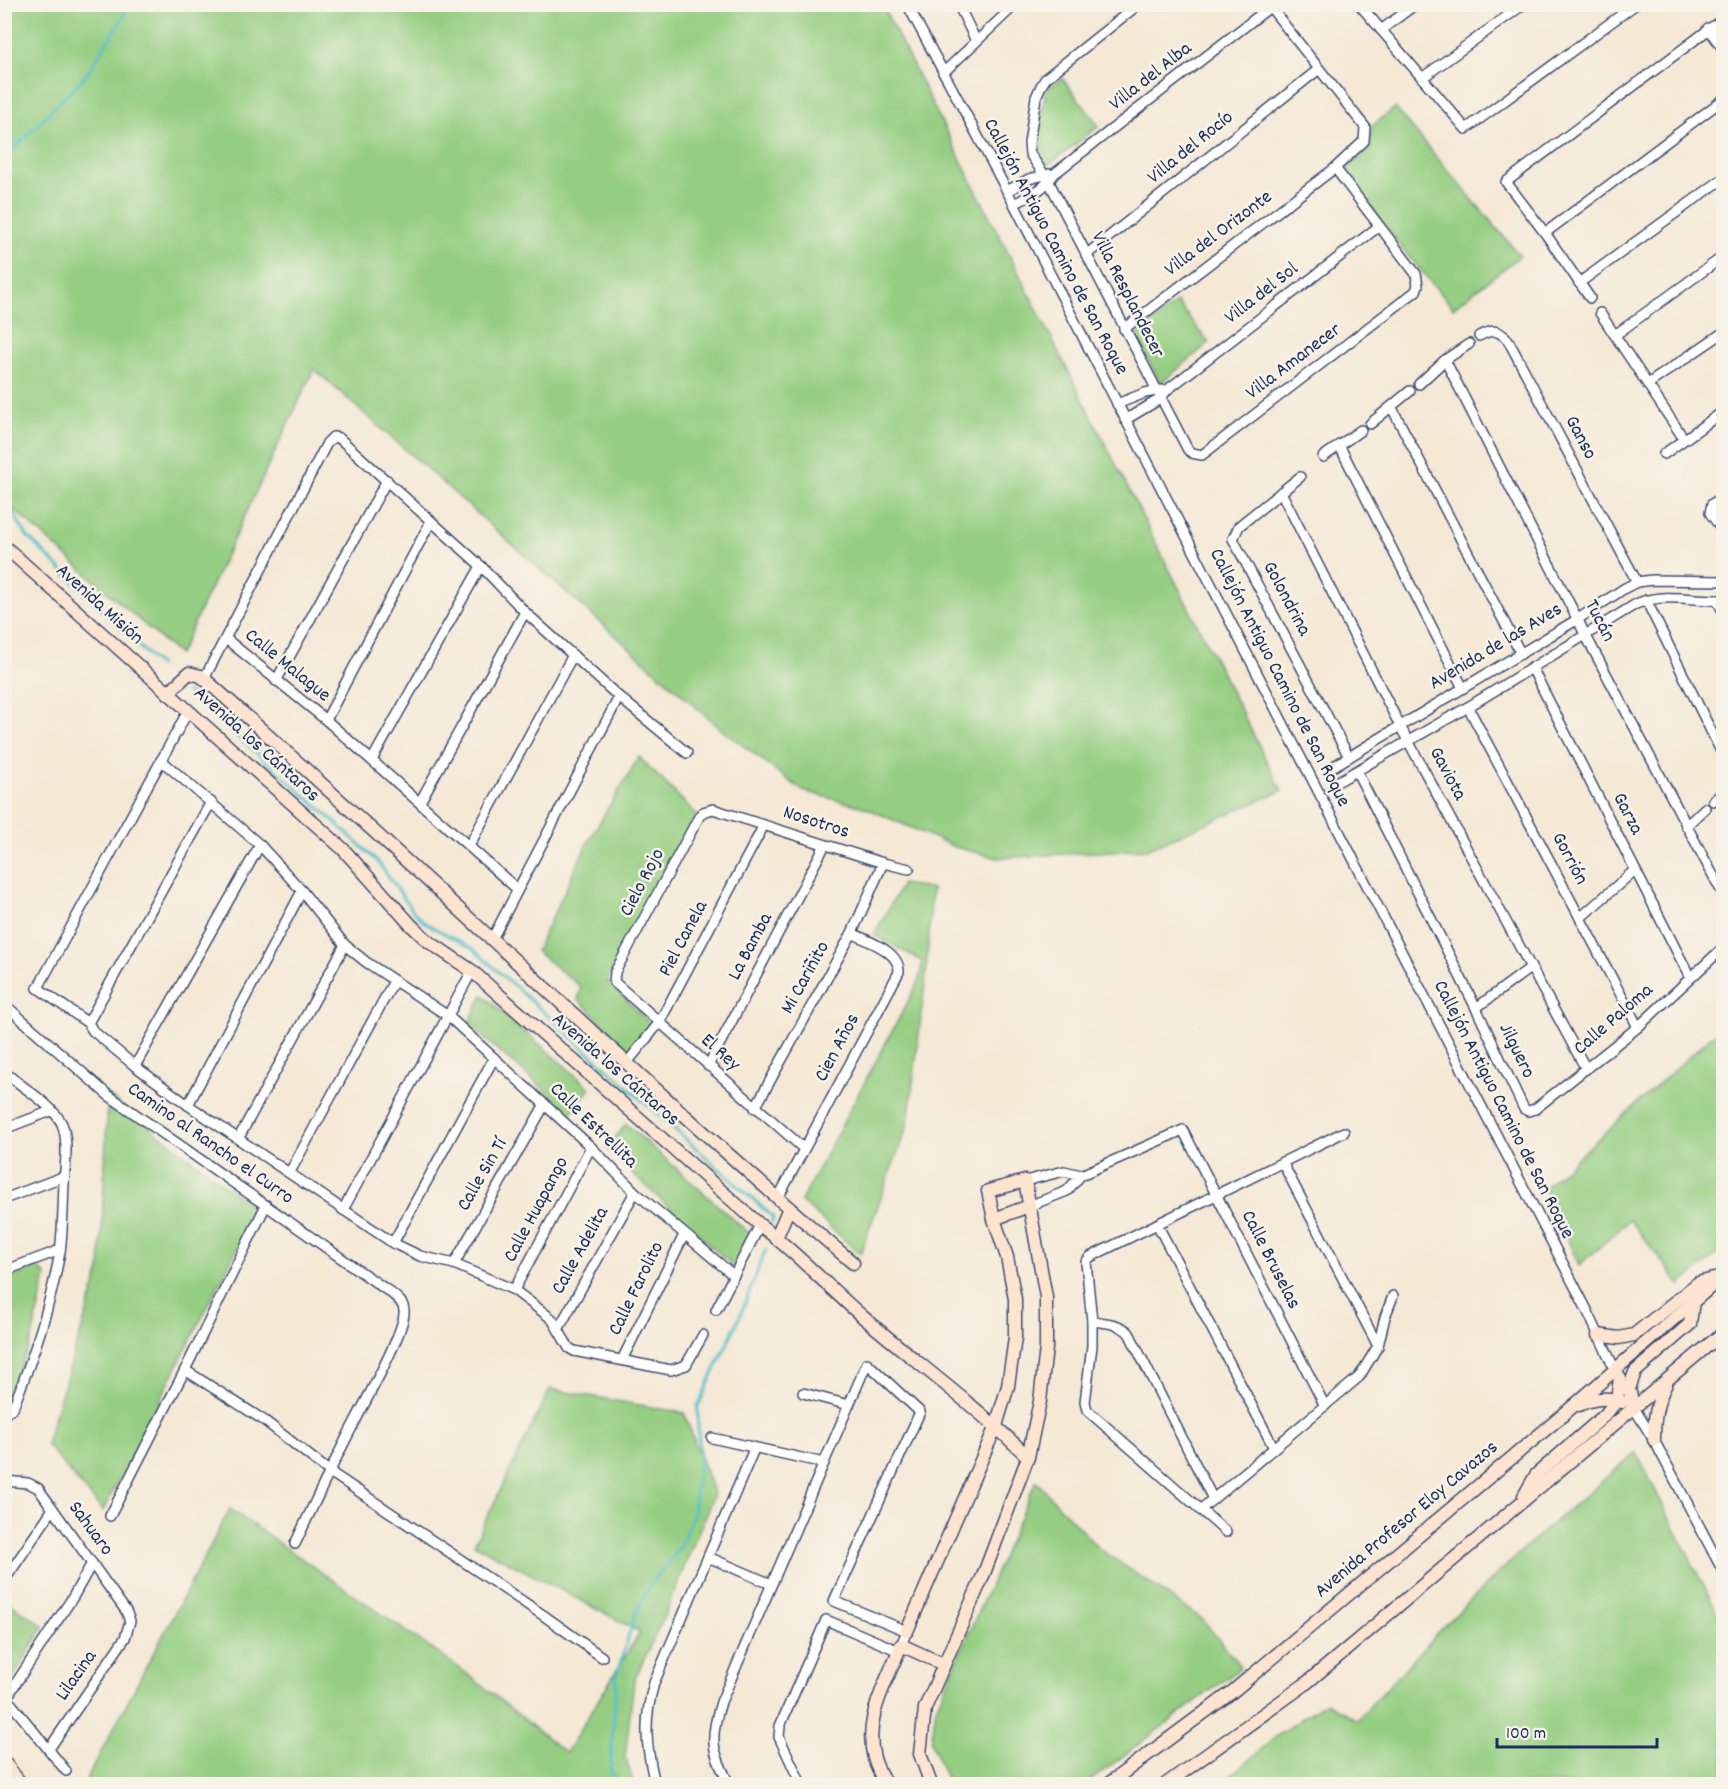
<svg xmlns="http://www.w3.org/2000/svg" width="1728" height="1789" font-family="Dekko,sans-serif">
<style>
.green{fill:#95ce82;stroke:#587e70;stroke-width:1.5}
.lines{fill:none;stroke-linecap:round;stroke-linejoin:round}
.stream{stroke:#52c0c9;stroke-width:3}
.street-casing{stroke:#3c4b70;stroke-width:12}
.secondary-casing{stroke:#3c4b70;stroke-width:15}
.street{stroke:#fff;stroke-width:9}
.secondary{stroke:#fde4d1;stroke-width:12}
.labels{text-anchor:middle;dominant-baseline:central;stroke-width:5;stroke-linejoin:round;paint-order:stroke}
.street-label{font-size:20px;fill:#1b2f5e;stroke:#f7f3e8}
</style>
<rect width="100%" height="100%" fill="#f7f3e8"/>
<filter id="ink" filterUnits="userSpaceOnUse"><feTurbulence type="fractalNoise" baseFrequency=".0167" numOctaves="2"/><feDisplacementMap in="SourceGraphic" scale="12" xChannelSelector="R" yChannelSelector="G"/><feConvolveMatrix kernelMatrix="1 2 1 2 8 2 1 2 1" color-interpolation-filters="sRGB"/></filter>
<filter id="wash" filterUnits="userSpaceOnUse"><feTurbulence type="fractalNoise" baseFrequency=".008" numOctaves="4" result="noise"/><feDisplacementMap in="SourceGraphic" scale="24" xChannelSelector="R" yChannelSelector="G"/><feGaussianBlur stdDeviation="1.35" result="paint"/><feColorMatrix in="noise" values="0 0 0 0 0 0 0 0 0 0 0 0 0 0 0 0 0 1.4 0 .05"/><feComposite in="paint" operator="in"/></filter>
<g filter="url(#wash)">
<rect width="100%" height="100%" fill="#f5e8d5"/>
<!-- green -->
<g class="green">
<polygon points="5,4 882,5 1282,791 1147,849 998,858 955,847 864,807 803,791 721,729 314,369 179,655 5,502"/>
<polygon points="1062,78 1099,126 1046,167 1035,145 1046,90"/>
<polygon points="1395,108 1520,256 1453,308 1400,246 1352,181 1347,170 1369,147 1372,126"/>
<polygon points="1177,302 1209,343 1161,383 1135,337"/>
<polygon points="639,757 697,815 607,981 652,1025 631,1053 578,999 581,987 536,951 589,840"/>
<polygon points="902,884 932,889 926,975 908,1124 860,1254 801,1201 920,979 922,961 874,935"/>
<polygon points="483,995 590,1088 571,1113 468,1024"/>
<polygon points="1723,1026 1723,1249 1680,1285 1630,1220 1579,1265 1544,1188"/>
<polygon points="108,1095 257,1210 103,1511 46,1444 100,1270"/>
<polygon points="626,1124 752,1236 735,1268 606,1149"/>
<polygon points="37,1267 46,1275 32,1338 5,1405 5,1280"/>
<polygon points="550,1389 684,1413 714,1494 665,1614 634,1681 625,1757 634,1784 84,1784 230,1509 465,1672 566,1753 640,1632 474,1544"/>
<polygon points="1636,1452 1723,1624 1723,1784 1221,1784 1278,1735 1326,1702 1357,1720 1448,1622 1529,1544"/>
<polygon points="1036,1481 1097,1547 1202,1619 1241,1667 1086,1784 948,1784 931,1742 936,1708"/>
<polygon points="9,1603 44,1626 11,1681 4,1675 5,1609"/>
</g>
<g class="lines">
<!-- stream -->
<g class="stream">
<polyline points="4,159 86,75 124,16 126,4"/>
<polyline points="4,498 27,536 159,666"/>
<polyline points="187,692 336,823 378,862 413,911 425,923 473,949 773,1217 772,1222"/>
<polyline points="617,1784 610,1769 617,1674 636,1612 652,1582 678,1551 693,1516 700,1452 698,1431 698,1406 740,1316 766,1249"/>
</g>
</g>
</g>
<g filter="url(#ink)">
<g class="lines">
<!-- street casing -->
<g class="street-casing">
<g id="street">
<polyline points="907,4 1014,204 1587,1310 1615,1370"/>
<polyline points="958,4 976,41"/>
<polyline points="1139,4 1046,78 1041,86 1036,97 1029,143 1030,154 1049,182 1188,450 1192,453 1202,455 1416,291 1418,285 1416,274 1335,168"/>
<polyline points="1359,4 1466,129 1636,4"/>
<polyline points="1708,28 1724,50"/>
<polyline points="1381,30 1416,4"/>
<polyline points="943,73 1016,4"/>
<polyline points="1422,78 1524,4"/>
<polyline points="1007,191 1029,179 1049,174"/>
<path d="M 1014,204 C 1029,196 1045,189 1054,174 L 1270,7"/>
<polyline points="1545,233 1724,99"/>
<polyline points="1086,255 1319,69"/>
<polyline points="1579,283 1724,178"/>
<polyline points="1590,298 1545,233 1506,182 1724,18"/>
<polyline points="1600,313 1684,439"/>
<polyline points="1124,329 1335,168 1364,141 1365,127 1268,4"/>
<polyline points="1615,335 1724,256"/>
<path d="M 1479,336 C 1492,329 1498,329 1508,340 L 1637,582"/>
<polyline points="1445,360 1586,636 1724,896"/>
<polyline points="1419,384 1445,360 1469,344"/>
<polyline points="1648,384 1724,332"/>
<polyline points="1117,404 1145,393 1162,390"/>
<polyline points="1392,408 1521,654"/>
<polyline points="1125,420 1160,399 1167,390 1378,227"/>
<polyline points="1370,424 1410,391"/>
<polyline points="1339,445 1463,688"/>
<polyline points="1664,454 1724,411"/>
<polyline points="1323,457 1361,430"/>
<polyline points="1300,477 1239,526 1233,539 1349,757"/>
<polyline points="1281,492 1400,726 1586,1069"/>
<polyline points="1724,496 1712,504 1710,513 1724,532"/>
<polyline points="1646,600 1724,757"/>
<polyline points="1717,600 1724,613"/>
<polyline points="226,639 326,720 517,889"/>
<polyline points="1532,668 1690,977"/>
<polyline points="204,679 327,443 333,437 339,438 431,521"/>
<polyline points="276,681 387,480"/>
<polyline points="1468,707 1638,1027"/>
<polyline points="326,720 431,521 481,566 525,612 619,697 687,753"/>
<polyline points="161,760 260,845 302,891 345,945 366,962 448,1016 591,1147 635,1192 733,1275"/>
<polyline points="372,760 481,566"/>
<polyline points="1329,769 1578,619 1625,588 1637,582 1652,580 1724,581"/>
<polyline points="1357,772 1476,1008 1524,1109 1528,1111 1535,1109 1638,1027 1724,947"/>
<path d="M 1337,782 L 1468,707 L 1636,604 C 1664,592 1695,601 1724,600"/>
<polyline points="1713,801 1724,792"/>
<polyline points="420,802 525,612"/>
<polyline points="1686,826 1705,808"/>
<polyline points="469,846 573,655"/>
<polyline points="302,891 188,1105 393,1243 420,1256 454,1264 514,1290 552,1319 569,1348 574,1351 671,1370 686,1365 703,1335"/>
<polyline points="1580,918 1635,870"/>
<polyline points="492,939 619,697"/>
<path d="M 4,1004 L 108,1095 L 391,1293 C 397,1298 404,1303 404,1311 C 406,1332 358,1414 347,1437 C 329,1472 312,1508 295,1544"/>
<polyline points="1476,1008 1530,968"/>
<polyline points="88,1023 38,988 188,711"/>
<polyline points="626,1064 659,1023 764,825"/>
<polyline points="135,1066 93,1031 88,1023 211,802"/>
<polyline points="708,1066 825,845"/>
<path d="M 4,1072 C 20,1085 54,1106 62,1124 C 69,1141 65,1166 64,1183 C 63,1206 63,1229 60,1252 C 51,1303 35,1352 16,1400 L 13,1408 L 4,1414"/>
<polyline points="188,1105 135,1066 260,845"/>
<polyline points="755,1108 852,933 883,863"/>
<polyline points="4,1129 51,1111"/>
<polyline points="238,1139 345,945"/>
<polyline points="803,1148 614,982 615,972 700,815 703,812 713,809 883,863 909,869"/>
<polyline points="1282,1162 1378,1346"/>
<polyline points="290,1172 394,981"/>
<polyline points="1025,1181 1064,1171 1081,1175"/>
<path d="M 778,1198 L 899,972 C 900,951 869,942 852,933"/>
<polyline points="4,1199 65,1176"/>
<polyline points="1029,1206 1067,1191 1081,1175 1183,1130 1325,1406"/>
<polyline points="343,1210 472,971"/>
<polyline points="1157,1224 1274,1448"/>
<polyline points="393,1243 494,1058"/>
<polyline points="454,1264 545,1104"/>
<polyline points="4,1271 60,1250"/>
<polyline points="514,1290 591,1147"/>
<polyline points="716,1310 760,1225"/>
<path d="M 1092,1321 C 1105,1323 1119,1323 1129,1333 L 1213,1499"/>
<polyline points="559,1328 635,1192"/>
<polyline points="622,1360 684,1235"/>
<polyline points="185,1370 265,1421 330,1472 543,1615 602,1657"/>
<polyline points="803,1393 849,1405"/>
<polyline points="1634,1408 1654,1440 1724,1573"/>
<polyline points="712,1438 824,1463"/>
<polyline points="4,1481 28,1483 38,1488 126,1611 130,1621 125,1638 49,1749"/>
<polyline points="1200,1510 1359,1377 1378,1346 1385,1317 1393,1296"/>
<polyline points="110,1516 185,1370 266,1205"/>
<polyline points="1226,1532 1087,1410 1085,1402 1092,1346 1092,1321 1086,1262 1090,1257 1344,1132"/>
<polyline points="708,1557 771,1584"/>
<polyline points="4,1581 53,1509"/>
<polyline points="5,1696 66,1771"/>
<polyline points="4,1703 14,1686 73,1597 92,1563"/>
<path d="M 655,1784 C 646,1746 643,1722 654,1683 L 754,1449"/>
<path d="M 729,1784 C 712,1750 709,1740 721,1702 L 867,1363 L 920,1412 L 834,1601 L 907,1631 L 901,1645"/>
<polyline points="801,1784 779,1737 780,1726 826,1620 899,1651"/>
</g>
</g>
<!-- secondary casing -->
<g class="secondary-casing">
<g id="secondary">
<path d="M 4,546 L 343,849 L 411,925 L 428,941 L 472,971 L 760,1225 C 797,1253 828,1287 863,1317 C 918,1364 976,1406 1028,1457"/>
<path d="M 168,693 L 189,673 L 201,676 C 421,869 630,1073 853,1263"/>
<polyline points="994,1219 1029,1206"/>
<polyline points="776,1238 789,1208"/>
<polyline points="1598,1335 1619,1338 1634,1335 1698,1283 1718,1278"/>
<path d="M 1579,1405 C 1591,1399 1609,1396 1622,1402"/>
<polyline points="1634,1408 1629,1389 1635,1372 1690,1324 1693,1301"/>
<path d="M 1654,1440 C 1654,1419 1656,1403 1666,1384"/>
<polyline points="1524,1496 1536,1475 1605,1415 1617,1400 1620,1378 1615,1370"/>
<polyline points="907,1631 996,1426 1008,1386 1015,1338 1015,1299 1007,1257 994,1219 988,1191 1025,1181 1046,1297 1046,1348 1040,1401 1028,1457 983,1576 925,1708 920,1754 931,1784"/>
<polyline points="4,1762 21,1784"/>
<path d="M 885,1784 C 882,1776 876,1767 874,1758 C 863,1718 887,1682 901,1645 L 943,1664"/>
<polyline points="1108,1784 1232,1692 1563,1415 1724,1275"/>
<polyline points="1166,1784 1304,1685 1724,1332"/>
</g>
</g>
<!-- street -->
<use href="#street" class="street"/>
<!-- secondary -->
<use href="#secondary" class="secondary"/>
</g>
</g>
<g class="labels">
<!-- street labels -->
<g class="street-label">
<text transform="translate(1151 77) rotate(-38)">Villa del Alba</text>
<text transform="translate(1191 148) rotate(-39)">Villa del Rocío</text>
<text transform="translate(1219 234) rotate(-37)">Villa del Orizonte</text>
<text transform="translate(1055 247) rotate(62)">Callejón Antiguo Camino de San Roque</text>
<text transform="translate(1262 294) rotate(-38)">Villa del Sol</text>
<text transform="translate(1127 295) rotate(63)">Villa Resplandecer</text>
<text transform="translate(1294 362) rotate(-37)">Villa Amanecer</text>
<text transform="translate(1580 438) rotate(62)">Ganso</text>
<text transform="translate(1286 599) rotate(62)">Golondrina</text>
<text transform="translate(99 605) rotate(42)">Avenida Misión</text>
<text transform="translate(1599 621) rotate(63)">Tucán</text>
<text transform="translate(1496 647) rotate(-31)">Avenida de las Aves</text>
<text transform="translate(287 666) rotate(39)">Calle Malague</text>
<text transform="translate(1279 678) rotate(63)">Callejón Antiguo Camino de San Roque</text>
<text transform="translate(256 745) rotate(42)">Avenida los Cántaros</text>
<text transform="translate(1447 774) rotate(62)">Gaviota</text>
<text transform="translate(1627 814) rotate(63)">Garza</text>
<text transform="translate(816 823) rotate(18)">Nosotros</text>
<text transform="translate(1569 859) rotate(62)">Gorrión</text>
<text transform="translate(643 883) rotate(-62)">Cielo Rojo</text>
<text transform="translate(684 939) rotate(-62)">Piel Canela</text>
<text transform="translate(751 947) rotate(-62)">La Bamba</text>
<text transform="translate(806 978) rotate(-61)">Mi Cariñito</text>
<text transform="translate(1614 1020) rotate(-41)">Calle Paloma</text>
<text transform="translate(838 1048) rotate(-62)">Cien Años</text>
<text transform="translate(1516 1051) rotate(64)">Jilguero</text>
<text transform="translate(720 1053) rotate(42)">El Rey</text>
<text transform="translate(615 1070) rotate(41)">Avenida los Cántaros</text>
<text transform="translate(1503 1110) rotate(63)">Callejón Antiguo Camino de San Roque</text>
<text transform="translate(593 1126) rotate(44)">Calle Estrellita</text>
<text transform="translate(210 1144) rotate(35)">Camino al Rancho el Curro</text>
<text transform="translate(483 1175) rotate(-60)">Calle Sin Tí</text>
<text transform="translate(537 1210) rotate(-62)">Calle Huapango</text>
<text transform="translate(581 1251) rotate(-61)">Calle Adelita</text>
<text transform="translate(1270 1260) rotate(63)">Calle Bruselas</text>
<text transform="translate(637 1289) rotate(-64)">Calle Farolito</text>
<text transform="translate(1407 1520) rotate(-40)">Avenida Profesor Eloy Cavazos</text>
<text transform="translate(90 1529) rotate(54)">Sahuaro</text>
<text transform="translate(77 1676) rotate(-55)">Lilacina</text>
</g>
</g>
<!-- margin -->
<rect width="1728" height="1789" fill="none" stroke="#f7f3e8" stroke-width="24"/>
<!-- scale -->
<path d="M1497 1738v9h160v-9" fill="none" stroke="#1b2f5e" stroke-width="3"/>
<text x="1506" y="1738" font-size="18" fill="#1b2f5e" stroke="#f7f3e8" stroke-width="4.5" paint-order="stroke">100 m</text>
</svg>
